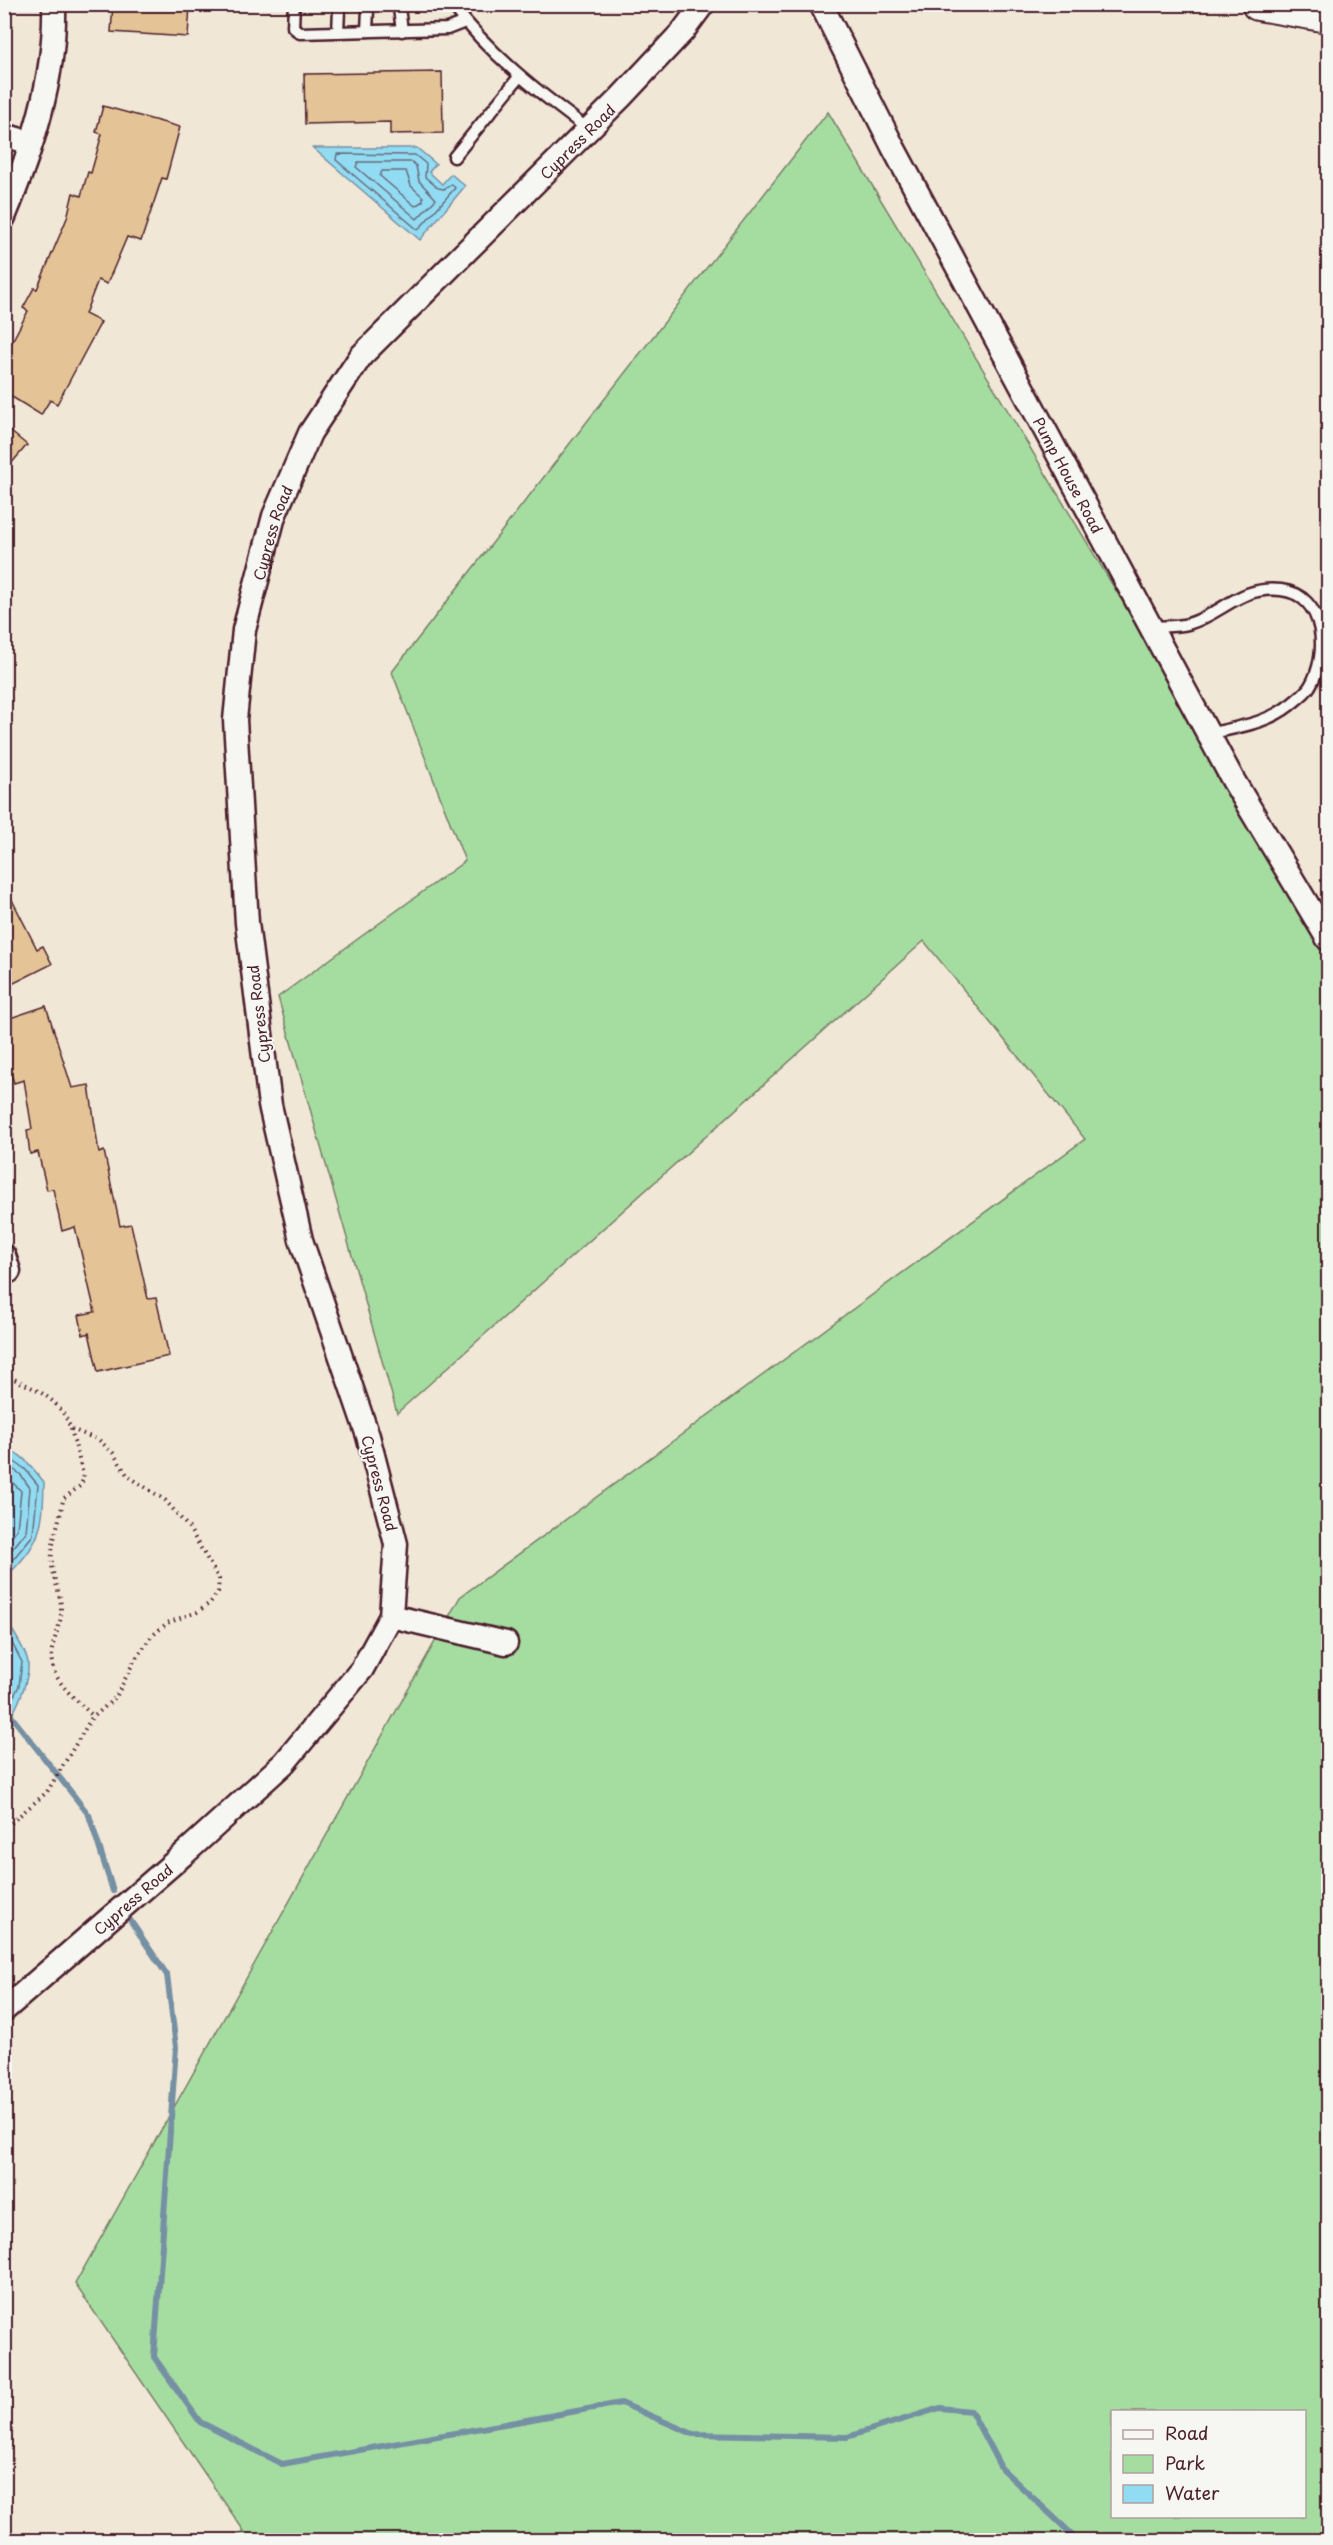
<svg xmlns="http://www.w3.org/2000/svg" width="1333" height="2545" font-family="'Playpen Sans',sans-serif">
<style>
.green{fill:#a5dda1;stroke:#787e66;stroke-width:1.5;fill-rule:evenodd}
.water{fill:#92dcf3;stroke:#7590a3;stroke-width:1.5}
.lines{fill:none;stroke-linecap:round;stroke-linejoin:round}
.shore{stroke:#676b7b;stroke-width:1.5}
.stream{stroke:#7590a3;stroke-width:6}
.building{fill:#e4c497;stroke:#4a1f2b;stroke-width:1.5}
.lane-casing{stroke:#4a1f2b;stroke-width:15}
.street-casing{stroke:#4a1f2b;stroke-width:27}
.secondary-casing{stroke:#4a1f2b;stroke-width:36}
.path{stroke:#4a1f2b;stroke-width:4;stroke-dasharray:1.5 4.5;stroke-linecap:butt}
.lane{stroke:#f6f6f2;stroke-width:10}
.street{stroke:#f6f6f2;stroke-width:22}
.secondary{stroke:#f6f6f2;stroke-width:32}
.labels{text-anchor:middle;dominant-baseline:central;stroke-width:4.5;stroke-linejoin:round;paint-order:stroke}
.street-label{font-size:15px;fill:#4a1f2b;stroke:#f6f6f2}
</style>
<rect width="100%" height="100%" fill="#f1e7d7"/>
<filter id="ink" filterUnits="userSpaceOnUse"><feTurbulence type="fractalNoise" baseFrequency=".0167" numOctaves="2"/><feDisplacementMap in="SourceGraphic" scale="12" xChannelSelector="R" yChannelSelector="G"/><feConvolveMatrix kernelMatrix="1 2 1 2 8 2 1 2 1" color-interpolation-filters="sRGB"/></filter>
<g filter="url(#ink)">
<!-- green -->
<path class="green" d="M 828,112 L 1328,943 L 1328,2540 L 230,2540 L 244,2531 L 75,2284 L 460,1597 L 1085,1139 L 924,941 L 397,1413 L 278,997 L 465,861 L 392,672 ZM 1112,2412 L 1304,2412 L 1304,2516 L 1112,2516 Z"/>
<!-- water -->
<g class="water">
<polygon points="313,148 417,148 436,164 429,172 442,184 451,174 465,186 420,240"/>
<path d="M 5,1449 C 21,1451 34,1470 44,1482 C 43,1532 40,1543 5,1578 Z"/>
<path d="M 4,1617 C 12,1630 22,1644 27,1658 C 32,1673 17,1713 5,1722 Z"/>
</g>
<g class="lines">
<!-- shore -->
<g class="shore">
<polygon points="337,154 415,155 426,164 425,177 438,188 444,189 452,184 455,188 418,230 336,160"/>
<polygon points="358,162 412,162 416,166 419,181 436,199 417,219 356,167"/>
<polygon points="382,171 406,171 411,186 423,197 423,201 415,206 380,176"/>
<polyline points="4,1455 25,1469 38,1485 33,1535 4,1570"/>
<polyline points="4,1463 20,1474 30,1488 26,1532 4,1559"/>
<polyline points="4,1474 21,1491 17,1529 4,1546"/>
<polyline points="4,1628 22,1662 19,1686 4,1715"/>
</g>
<!-- stream -->
<g class="stream">
<polyline points="4,1700 12,1717 89,1815 113,1891"/>
<polyline points="130,1920 167,1975 176,2047 154,2357 200,2422 282,2464 621,2403 693,2434 847,2437 940,2408 971,2411 1001,2468 1078,2540"/>
</g>
</g>
<!-- building -->
<g class="building">
<polygon points="113,4 190,4 188,37 111,32"/>
<polygon points="442,72 443,133 390,134 390,122 305,124 304,74"/>
<polygon points="103,106 180,127 166,179 162,178 141,241 127,237 107,284 98,280 85,314 101,322 57,404 50,400 41,415 4,392 4,357 28,311 23,308 34,288 37,289 67,218 73,193 81,196 88,172 91,173 102,134 96,132"/>
<polygon points="4,426 27,445 4,472"/>
<polygon points="4,884 37,949 43,946 52,964 4,988"/>
<polygon points="46,1006 72,1088 89,1085 99,1153 104,1151 120,1226 131,1224 148,1299 156,1298 169,1356 98,1372 89,1333 83,1335 79,1315 95,1312 75,1227 62,1231 53,1189 47,1190 38,1152 30,1154 27,1130 32,1129 24,1080 14,1083 4,1053 4,1020"/>
</g>
<g class="lines">
<!-- lane casing -->
<g class="lane-casing">
<g id="lane">
<polyline points="294,4 293,27 300,33 447,29 465,22"/>
<path d="M 452,4 C 489,54 538,92 588,129"/>
<polyline points="399,8 402,31"/>
<polyline points="367,31 368,9"/>
<polyline points="338,32 339,10"/>
<polyline points="454,157 519,77"/>
<path d="M 1151,627 C 1163,626 1177,627 1188,624 C 1223,614 1240,585 1281,590 C 1326,595 1329,655 1310,686 C 1306,693 1296,700 1290,705 C 1266,724 1237,727 1208,734"/>
</g>
</g>
<!-- street casing -->
<g class="street-casing">
<g id="street">
<path id="s1" d="M 821,4 L 893,147 L 1233,780 L 1328,939"/>
<polyline points="4,135 31,143"/>
<path d="M 4,217 C 32,149 56,78 54,4"/>
<polyline points="4,1256 9,1271"/>
<polyline points="391,1616 506,1643"/>
<path id="s2" d="M 4,2010 L 185,1853 L 284,1763 L 362,1669 L 391,1616 L 396,1544 L 368,1436 L 301,1240 L 270,1105 L 247,923 L 235,720 L 244,630 L 274,516 L 310,433 L 361,356 L 621,97 L 683,31 L 703,4"/>
</g>
</g>
<!-- secondary casing -->
<g class="secondary-casing">
<polyline id="secondary" points="1258,4 1328,16"/>
</g>
<!-- path -->
<g class="path">
<path d="M 4,1374 C 35,1390 58,1395 71,1429 L 99,1440 L 113,1453 L 128,1476 L 165,1500 L 189,1528 L 219,1579 L 218,1592 L 210,1603 L 197,1612 L 167,1623 L 151,1637 L 134,1661 L 116,1697 L 91,1719 L 47,1792 L 4,1829"/>
<path d="M 71,1429 L 84,1478 L 80,1486 L 63,1499 C 61,1520 50,1542 52,1563 C 52,1578 61,1593 61,1608 C 62,1623 55,1635 52,1649 C 47,1679 75,1698 94,1717"/>
</g>
<!-- lane -->
<use href="#lane" class="lane"/>
<!-- street -->
<use href="#street" class="street"/>
<!-- secondary -->
<use href="#secondary" class="secondary"/>
</g>
</g>
<g class="labels">
<!-- street labels -->
<g class="street-label">
<text stroke="none"><textPath href="#s2" startOffset="2168">Cypress Road</textPath></text>
<text stroke="none"><textPath href="#s1" startOffset="532">Pump House Road</textPath></text>
<text stroke="none"><textPath href="#s2" startOffset="1664">Cypress Road</textPath></text>
<text transform="translate(258 1014) rotate(-97)">Cypress Road</text>
<text transform="translate(380 1483) rotate(75)">Cypress Road</text>
<text stroke="none"><textPath href="#s2" startOffset="170">Cypress Road</textPath></text>
</g>
</g>
<!-- margin -->
<rect width="1333" height="2545" fill="none" stroke="#f6f6f2" stroke-width="24"/>
<rect x="12" y="12" width="1309" height="2521" fill="none" stroke="#4a1f2b" stroke-width="2" filter="url(#ink)"/>
<!-- legend -->
<rect x="1111" y="2410" width="195" height="108" fill="#f6f6f2" stroke="#b1a0a2" stroke-width="1.5"/>
<rect x="1123" y="2430" width="30" height="9" fill="#f6f6f2" stroke="#b1a0a2" stroke-width="1.5"/>
<text x="1165" y="2440" font-size="18" fill="#4a1f2b">Road</text>
<rect x="1123" y="2455" width="30" height="18" fill="#a5dda1" stroke="#b1a0a2" stroke-width="1.5"/>
<text x="1165" y="2470" font-size="18" fill="#4a1f2b">Park</text>
<rect x="1123" y="2485" width="30" height="18" fill="#92dcf3" stroke="#b1a0a2" stroke-width="1.5"/>
<text x="1165" y="2500" font-size="18" fill="#4a1f2b">Water</text>
</svg>
